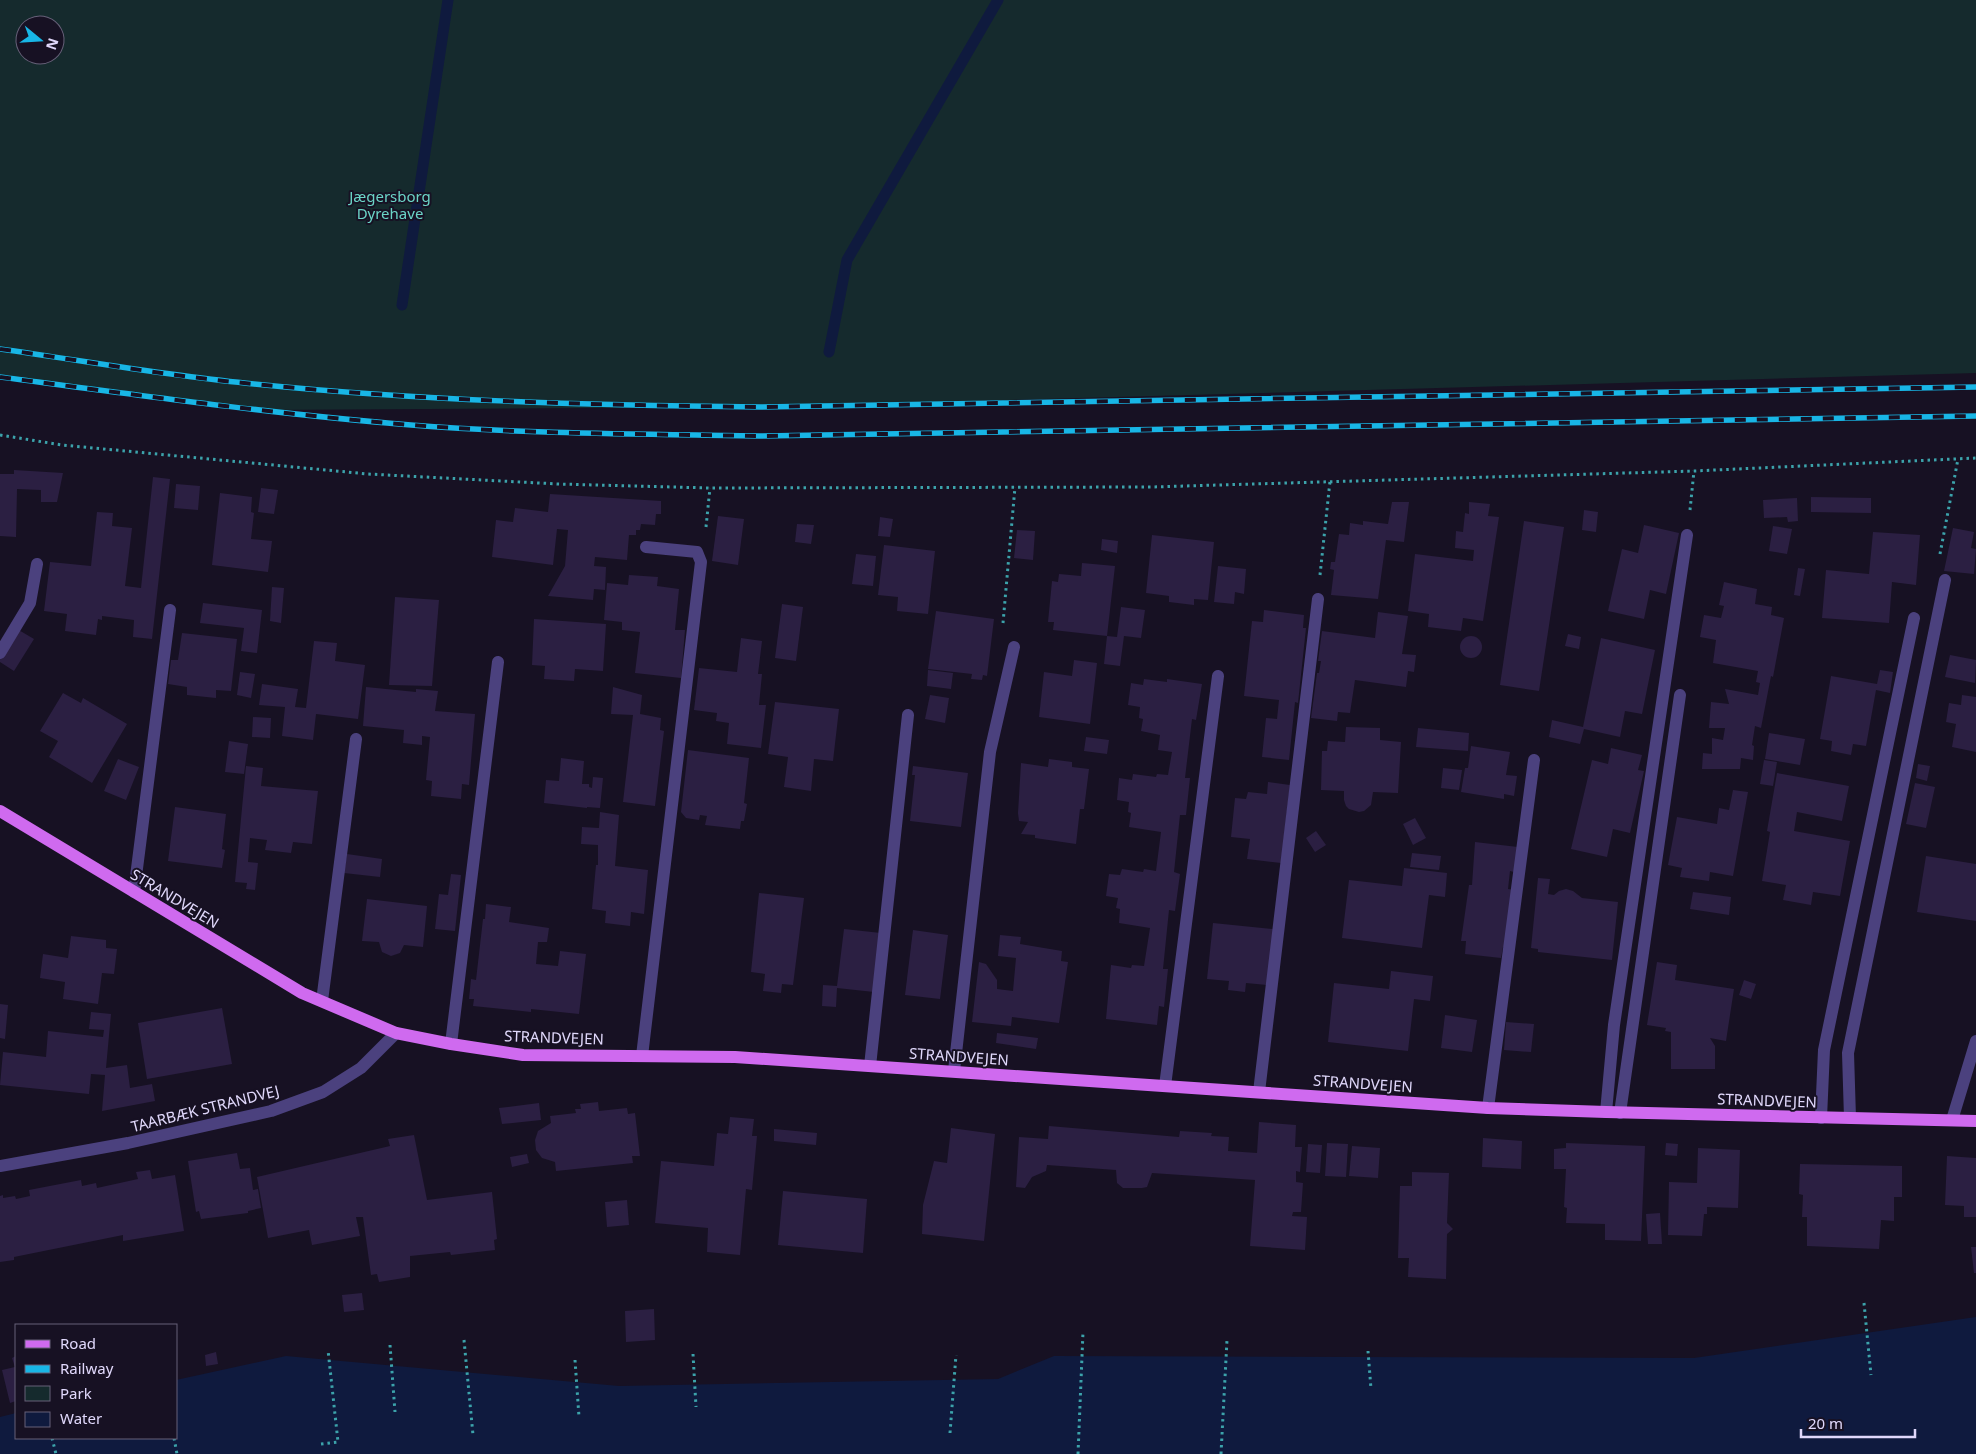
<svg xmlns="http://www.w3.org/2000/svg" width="1976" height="1454" font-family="'Noto Sans',sans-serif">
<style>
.green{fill:#152a2d;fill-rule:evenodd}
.water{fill:#0f1a3e}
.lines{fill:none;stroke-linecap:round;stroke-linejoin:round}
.stream{stroke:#0f1a3e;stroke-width:11}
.building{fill:#2b1f42}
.path{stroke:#3ca3ab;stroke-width:3;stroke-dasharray:2.5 4;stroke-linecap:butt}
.minor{stroke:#4b417e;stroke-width:12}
.major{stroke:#cf6aef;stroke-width:12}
.rail-casing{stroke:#18b6e6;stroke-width:5.5}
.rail{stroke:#171123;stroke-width:4;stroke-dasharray:11;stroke-linecap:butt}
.labels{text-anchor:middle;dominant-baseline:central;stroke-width:4;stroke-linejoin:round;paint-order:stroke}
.park-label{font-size:15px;fill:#6bd4c7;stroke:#171123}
.street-label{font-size:15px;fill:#e0d8fb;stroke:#171123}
</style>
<rect width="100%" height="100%" fill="#171123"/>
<!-- green -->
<path class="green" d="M 0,0 L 1976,0 L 1976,373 L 760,407 L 259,410 L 0,377 ZM 25,25 L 55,25 L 55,55 L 25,55 Z"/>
<!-- water -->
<polygon class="water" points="1976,1317 1976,1454 0,1454 0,1417 16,1413 16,1438 176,1438 176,1380 286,1356 619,1386 998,1379 1054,1356 1694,1358"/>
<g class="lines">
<!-- stream -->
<g class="stream">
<polyline points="402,305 448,0"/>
<polyline points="829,352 847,260 998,0"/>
</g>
</g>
<!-- building -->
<g class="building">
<polygon points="14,470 63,473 57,502 41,502 41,490 17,489 16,537 0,536 0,474 14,474"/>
<polygon points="153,477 170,479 152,639 133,637 134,620 102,616 102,620 98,619 96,635 65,631 67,614 44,611 50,562 91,566 97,512 113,513 112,526 132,528 125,586 141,588"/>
<polygon points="176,484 200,486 198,510 174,508"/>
<polygon points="261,488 278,490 274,514 258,512"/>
<polygon points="220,493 252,497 251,512 254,513 251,539 272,541 268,572 212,565"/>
<polygon points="550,494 661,501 661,514 656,514 655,525 641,524 640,530 636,530 636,535 629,535 627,560 595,557 594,566 606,567 605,590 594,589 593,600 548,596 565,566 568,530 557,529 553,565 492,557 496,520 513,522 515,508 548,512"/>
<polygon points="1811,497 1871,498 1871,513 1811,512"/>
<polygon points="1797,498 1798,521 1788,522 1787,517 1764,518 1763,500"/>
<polygon points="1392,502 1409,502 1404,542 1386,540 1378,599 1331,595 1334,570 1330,569 1331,562 1335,562 1339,534 1349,535 1350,523 1363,525 1363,521 1388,524"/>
<polygon points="1469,502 1490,504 1488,516 1499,517 1483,621 1463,618 1461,631 1428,627 1429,614 1408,611 1415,554 1473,561 1474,550 1455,548 1456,531 1463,532 1465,513 1469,514"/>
<polygon points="1584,510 1598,512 1596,532 1582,530"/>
<polygon points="718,516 744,519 738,565 712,561"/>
<polygon points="880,517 893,519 890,537 878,536"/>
<polygon points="1524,521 1564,527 1539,691 1500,685"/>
<polygon points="797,524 814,525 811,544 795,542"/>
<polygon points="1644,525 1679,533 1666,594 1650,590 1644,619 1608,611 1622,549 1638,553"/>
<polygon points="1773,526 1792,529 1787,554 1769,551"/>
<polygon points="1953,528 1974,532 1971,548 1976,549 1974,574 1944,571"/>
<polygon points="1017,530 1035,531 1033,560 1014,558"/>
<polygon points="1873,532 1920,535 1916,585 1892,582 1889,623 1822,618 1826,570 1869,574"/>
<polygon points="1152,535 1214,542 1208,600 1194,599 1194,605 1169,602 1169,596 1146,593"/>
<polygon points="1102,539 1118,541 1117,553 1101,550"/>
<polygon points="884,545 935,551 928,614 897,611 898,597 878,595"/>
<polygon points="856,554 876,556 873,586 852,584"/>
<polygon points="1082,563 1115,566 1107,636 1053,630 1054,622 1048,622 1052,581 1058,582 1059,574 1081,576"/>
<polygon points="1218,566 1246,569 1244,594 1235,592 1234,604 1214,602"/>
<polygon points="1798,568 1805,569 1800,596 1794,595"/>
<polygon points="629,575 658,577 657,586 679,589 675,630 685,630 681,678 635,673 640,632 622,630 622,622 604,620 607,583 628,585"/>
<polygon points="1724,582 1757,589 1755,604 1772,607 1771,615 1784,618 1773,677 1771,676 1761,728 1755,726 1752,745 1754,746 1753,760 1741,758 1740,769 1702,769 1703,753 1712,754 1712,738 1723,740 1725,728 1709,728 1711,702 1729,704 1725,689 1758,695 1760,683 1756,682 1758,671 1713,663 1716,640 1700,637 1704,615 1721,618 1724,606 1719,605"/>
<polygon points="272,587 284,588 281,623 270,621"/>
<polygon points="395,597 439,600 432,686 389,685"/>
<polygon points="203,603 262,610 257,653 241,651 244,628 200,623"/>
<polygon points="782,604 803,607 796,661 775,658"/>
<polygon points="1121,607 1145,610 1141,638 1124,636 1120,666 1104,664 1107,636 1117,637"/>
<polygon points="1264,610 1304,615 1303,628 1306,628 1298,703 1295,702 1289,760 1262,757 1266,718 1277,719 1279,700 1244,696 1252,621 1263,622"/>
<polygon points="936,611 994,619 987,676 983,675 982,680 971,679 972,674 928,669"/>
<polygon points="1378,612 1408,616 1402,654 1416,655 1414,672 1408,671 1406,687 1355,680 1350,713 1338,712 1337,721 1311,718 1317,673 1319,673 1321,661 1318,661 1322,631 1375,638"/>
<polygon points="534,619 606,624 603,671 575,669 574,681 544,679 545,666 532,665"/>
<polygon points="17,629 34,639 14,671 0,662 0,656"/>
<polygon points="182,633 237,639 231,691 216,690 216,698 187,695 187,687 168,684 171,660 178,660"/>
<polygon points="1568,634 1581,637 1579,649 1565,646"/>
<circle cx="1471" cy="647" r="11"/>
<polygon points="741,638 762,641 758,674 762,674 759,705 766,705 761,748 727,744 729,723 716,721 717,713 694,710 699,668 737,672"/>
<polygon points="1601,638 1655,650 1642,714 1625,711 1620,737 1584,729 1580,744 1549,737 1552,720 1583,727"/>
<polygon points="314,641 337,643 335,661 365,665 358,719 316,714 313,740 282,736 285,707 259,705 262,684 298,689 295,707 306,708"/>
<polygon points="1950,655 1976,660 1975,683 1945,677"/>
<polygon points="1074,660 1097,663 1090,724 1039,717 1044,672 1072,676"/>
<polygon points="928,670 953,673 951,689 927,686"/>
<polygon points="1880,670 1893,672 1890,693 1876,690 1866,746 1853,744 1851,755 1831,751 1832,741 1820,739 1831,676 1877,684"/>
<polygon points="240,672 255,674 251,698 237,695"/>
<polygon points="1144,679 1167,682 1167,679 1202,684 1196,720 1192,719 1185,778 1190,778 1186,815 1180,815 1174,872 1180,874 1175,911 1169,910 1163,969 1168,969 1164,1007 1159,1006 1157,1025 1106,1019 1111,965 1131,968 1132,965 1144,966 1150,928 1119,923 1120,909 1116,908 1118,898 1106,896 1109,874 1120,875 1122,869 1143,872 1144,869 1156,871 1161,832 1129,827 1131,813 1128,812 1129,802 1117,800 1119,778 1132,780 1133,774 1156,777 1157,774 1168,775 1172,752 1158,750 1160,735 1141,731 1143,719 1139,718 1140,707 1128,705 1131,683 1143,685"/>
<polygon points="366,687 416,692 416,689 438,691 435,711 475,714 469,785 462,784 461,799 431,796 432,781 426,780 430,737 422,736 422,745 403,743 404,730 363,726"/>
<polygon points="613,687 642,695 640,714 661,718 660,730 664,731 655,806 623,802 633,715 611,714"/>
<polygon points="63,693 81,703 83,698 127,724 92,783 49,757 58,741 40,731"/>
<polygon points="930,695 949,698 945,723 925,719"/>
<polygon points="1962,695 1976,697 1976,752 1952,747 1956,724 1946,722 1949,703 1961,705"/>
<polygon points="775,702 839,709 833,761 814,759 811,791 784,787 788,757 768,754"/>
<polygon points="253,717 271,718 270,738 252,737"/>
<polygon points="1346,727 1380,728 1380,740 1401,742 1398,793 1373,792 1371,805 1364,811 1359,812 1349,809 1346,806 1344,800 1344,791 1321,790 1322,751 1327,751 1328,741 1345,742"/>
<polygon points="1418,728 1469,733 1468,751 1416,747"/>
<polygon points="1769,733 1805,739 1800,765 1765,759"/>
<polygon points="1086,737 1109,740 1107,754 1084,751"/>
<polygon points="229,741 248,744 244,774 225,772"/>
<polygon points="1471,746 1510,752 1506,775 1517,776 1514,796 1504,794 1504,799 1461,792 1465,768 1468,768"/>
<polygon points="1611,748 1642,755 1638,770 1644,771 1630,833 1613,829 1607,857 1571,849 1592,760 1608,764"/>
<polygon points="688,750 749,758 744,803 747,804 744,821 741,821 740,829 705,825 707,816 700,815 699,820 686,818 681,812"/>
<polygon points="561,758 584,761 582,784 589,784 589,787 592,788 593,777 603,778 600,808 587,807 587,808 544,803 546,780 559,781"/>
<polygon points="118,759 139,767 126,800 104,791"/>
<polygon points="1049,759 1072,762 1072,767 1089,769 1084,809 1080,809 1076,844 1035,838 1035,835 1021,834 1028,822 1019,821 1018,813 1021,763 1048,767"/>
<polygon points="1764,760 1777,762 1773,786 1760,784"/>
<polygon points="1918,764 1930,766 1927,781 1916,778"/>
<polygon points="246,766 263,768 261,786 318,791 312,844 293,842 291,853 265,850 267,840 250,838 248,862 258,863 255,890 246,889 247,883 235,882"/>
<polygon points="913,766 968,773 961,827 910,821 915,775 912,775"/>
<polygon points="1443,768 1462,770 1459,790 1441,788"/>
<polygon points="1777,773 1849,786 1842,821 1797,812 1794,831 1850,841 1840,896 1813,892 1811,905 1783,900 1786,885 1762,881 1770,832 1767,831"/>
<polygon points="1268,782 1290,785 1281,863 1247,859 1250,839 1231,837 1235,798 1246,799 1248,792 1267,794"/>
<polygon points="1915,783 1935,787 1926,828 1906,824"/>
<polygon points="1733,790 1748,792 1733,876 1710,872 1709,881 1680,877 1682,868 1668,865 1677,817 1717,824 1719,808 1729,810"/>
<polygon points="175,807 226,814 222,849 225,850 222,868 168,861"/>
<polygon points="600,812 619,815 615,866 648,870 644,914 631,912 630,926 605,923 606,911 592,909 596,865 598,865 598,845 581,844 582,827 599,828"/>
<polygon points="1415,818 1426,838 1413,845 1403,824"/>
<polygon points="1316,831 1326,845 1315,852 1306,838"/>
<polygon points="1475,842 1518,847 1514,872 1510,871 1508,889 1515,890 1507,947 1503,947 1501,958 1465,954 1466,941 1461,941 1469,885 1472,885"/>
<polygon points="1412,853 1441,856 1439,870 1410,867"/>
<polygon points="347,854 382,859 380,877 344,873"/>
<polygon points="1926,856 1976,864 1976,921 1917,912"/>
<polygon points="1404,868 1447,873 1445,897 1429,895 1422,948 1342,938 1349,880 1402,886"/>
<polygon points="451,874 461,875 455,931 435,929 439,894 448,895"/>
<polygon points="1538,878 1550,879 1548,894 1554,895 1559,891 1566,889 1573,891 1582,898 1618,902 1612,960 1538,952 1538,949 1531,948"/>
<polygon points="1693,892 1731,897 1729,915 1690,909"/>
<polygon points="759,893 804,898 793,985 782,984 781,993 763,991 765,974 751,972"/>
<polygon points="367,899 427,906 423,947 404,945 400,953 391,956 382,952 379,942 362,941"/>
<polygon points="486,904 511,907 509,922 549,928 547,942 538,942 536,964 558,966 560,951 586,954 579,1014 531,1009 531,1012 473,1006 474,999 469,999 471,979 476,980 483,919 485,919"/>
<polygon points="1213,923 1273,929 1267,985 1246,983 1245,992 1228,990 1229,981 1207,979"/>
<polygon points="844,929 881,933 874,992 837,988 836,1007 822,1006 823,985 837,986"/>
<polygon points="913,930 948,935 940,999 905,995"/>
<polygon points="1000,935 1021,937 1020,944 1062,951 1061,961 1068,962 1059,1023 1012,1017 1011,1026 972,1022 979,962 986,964 997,980 997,989 1013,991 1016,958 998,956"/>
<polygon points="71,936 106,940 106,948 117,949 114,974 102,973 98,1004 63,999 65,982 40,978 43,954 68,958"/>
<polygon points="1657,962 1677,965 1675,980 1734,989 1726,1041 1710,1038 1715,1046 1715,1069 1671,1069 1671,1032 1665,1031 1666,1028 1647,1025"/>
<polygon points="1391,971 1433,976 1430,1001 1414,999 1408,1051 1328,1042 1334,983 1389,989"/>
<polygon points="1744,980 1756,984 1751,999 1739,995"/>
<polygon points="0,1004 8,1005 5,1039 0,1038"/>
<polygon points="222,1008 232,1064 147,1079 138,1023"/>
<polygon points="91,1012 111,1014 106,1068 127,1065 130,1088 152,1084 155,1101 102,1111 105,1075 91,1074 89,1094 0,1085 3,1052 46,1057 48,1031 103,1037 104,1030 89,1029"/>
<polygon points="1445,1015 1477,1020 1472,1052 1441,1048"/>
<polygon points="1506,1022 1534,1024 1531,1052 1504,1050"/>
<polygon points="997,1033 1038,1038 1036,1049 996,1043"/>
<polygon points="598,1102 599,1111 627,1108 628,1114 635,1113 640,1156 632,1156 633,1163 556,1171 555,1162 542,1158 536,1150 535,1140 538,1131 551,1123 550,1116 576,1113 575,1109 581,1109 580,1104"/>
<polygon points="539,1103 541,1120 502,1124 499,1108"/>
<polygon points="730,1117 754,1119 752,1136 757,1136 752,1190 746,1189 740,1255 707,1252 708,1228 655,1223 661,1161 714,1166 717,1133 728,1134"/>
<polygon points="1259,1122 1296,1125 1295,1147 1302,1147 1300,1172 1296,1171 1296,1182 1303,1183 1301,1212 1293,1212 1292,1216 1307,1217 1305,1250 1250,1246 1255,1180 1152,1173 1147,1187 1142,1188 1123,1188 1117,1183 1116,1170 1047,1165 1046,1171 1032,1177 1025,1188 1016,1187 1019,1137 1048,1139 1049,1126 1179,1137 1180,1131 1212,1133 1211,1136 1229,1137 1228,1151 1257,1153"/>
<polygon points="951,1128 995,1134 984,1241 922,1234 923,1205 934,1161 947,1163"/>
<polygon points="774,1129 817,1133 816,1145 774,1141"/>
<polygon points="414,1135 427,1200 492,1192 497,1239 494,1240 495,1250 451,1255 450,1252 410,1256 410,1277 379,1282 377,1274 371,1275 363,1217 356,1217 360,1236 312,1245 309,1230 268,1238 257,1177 390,1146 388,1139"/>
<polygon points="1483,1138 1522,1141 1521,1169 1482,1167"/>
<polygon points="1327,1143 1348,1144 1346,1177 1325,1176"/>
<polygon points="1566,1143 1645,1146 1641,1241 1605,1240 1605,1224 1566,1223 1567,1208 1564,1207 1566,1169 1554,1169 1554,1149 1566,1148"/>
<polygon points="1666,1143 1678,1144 1677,1156 1665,1155"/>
<polygon points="1308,1144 1322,1145 1320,1173 1306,1172"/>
<polygon points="1352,1146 1380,1148 1378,1178 1349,1176"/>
<polygon points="1698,1148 1740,1150 1738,1208 1707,1207 1707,1214 1704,1214 1702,1236 1668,1235 1669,1182 1697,1183"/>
<polygon points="237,1153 240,1169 250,1168 253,1190 258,1189 261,1208 248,1211 248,1213 201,1219 199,1211 196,1212 188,1161"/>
<polygon points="527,1154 529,1163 512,1167 510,1157"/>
<polygon points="1947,1156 1976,1158 1976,1217 1964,1217 1964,1206 1945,1205"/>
<polygon points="1800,1164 1902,1166 1902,1197 1894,1197 1894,1221 1881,1220 1879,1249 1807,1246 1807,1217 1802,1217 1803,1195 1799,1194"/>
<polygon points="150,1170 152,1179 175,1175 184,1231 123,1241 123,1235 14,1257 14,1260 0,1262 0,1196 3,1195 3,1198 15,1196 16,1199 30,1196 29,1190 81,1180 82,1186 96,1183 97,1188 138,1179 136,1172"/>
<polygon points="1412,1172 1449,1173 1447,1223 1453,1229 1447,1234 1446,1279 1408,1277 1409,1258 1398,1258 1400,1186 1412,1186"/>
<polygon points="783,1191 867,1199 863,1253 778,1245"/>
<polygon points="627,1200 629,1225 607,1227 605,1202"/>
<polygon points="1660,1213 1662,1244 1648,1244 1646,1214"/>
<polygon points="1971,1247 1976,1247 1976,1273 1974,1273"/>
<polygon points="362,1293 364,1310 344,1312 342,1295"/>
<polygon points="654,1309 655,1340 626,1342 625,1311"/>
<polygon points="216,1352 218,1364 206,1366 205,1355"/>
<polygon points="16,1356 16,1367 15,1367 16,1401 10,1403 2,1370 15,1367 12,1358"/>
</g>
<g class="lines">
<!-- path -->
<g class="path">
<polyline points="0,435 62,445 368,474 558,484 710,488 1151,487 1694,471 1976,458"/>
<polyline points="1690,510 1694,471"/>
<polyline points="706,527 710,488"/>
<polyline points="1940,554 1958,459"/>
<polyline points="1320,575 1330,481"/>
<polyline points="1003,623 1015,487"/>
<polyline points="1864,1303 1871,1375"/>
<polyline points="464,1340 473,1435"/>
<polyline points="390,1345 395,1412"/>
<polyline points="1368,1351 1371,1389"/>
<polyline points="693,1354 696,1407"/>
<polyline points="575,1360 579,1417"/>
<polyline points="950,1433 956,1355"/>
<polyline points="52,1438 56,1454"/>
<polyline points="174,1438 177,1454"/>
<polyline points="321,1444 338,1442 328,1350"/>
<polyline points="1078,1454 1083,1332"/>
<polyline points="1221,1454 1227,1340"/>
</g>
<!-- minor -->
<g class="minor">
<polyline points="0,653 30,603 37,564"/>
<polyline points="134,892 170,610"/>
<polyline points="322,1001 356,739"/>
<polyline points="451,1044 498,662"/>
<polyline points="642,1056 701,562 697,552 646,547"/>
<polyline points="870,1066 908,715"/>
<polyline points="954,1071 990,752 1014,647"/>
<polyline points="1165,1086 1218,676"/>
<polyline points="1259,1092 1318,599"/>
<polyline points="1488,1108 1534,760"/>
<polyline points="1606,1112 1614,1025 1687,535"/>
<polyline points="1620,1113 1680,695"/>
<polyline points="1821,1118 1824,1050 1914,618"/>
<polyline points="1850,1118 1848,1053 1945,580"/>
<polyline points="1952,1120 1976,1041"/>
<polyline points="0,1166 128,1143 271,1111 323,1092 361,1068 396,1033"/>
</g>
<!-- major -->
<polyline class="major" points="0,811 302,993 396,1033 451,1044 523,1055 735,1057 1488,1108 1606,1112 1976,1121"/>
<!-- rail casing -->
<g class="rail-casing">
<g id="rail">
<path d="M 0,349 C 85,361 169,376 254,384 C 422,401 591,405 760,407 L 1976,387"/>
<path d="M 0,377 C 137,395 274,414 411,425 C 527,434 644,434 760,436 L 1976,416"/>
</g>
</g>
<!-- rail -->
<use href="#rail" class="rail"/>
</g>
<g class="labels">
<!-- park labels -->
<g class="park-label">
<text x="390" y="196">Jægersborg<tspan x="390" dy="17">Dyrehave</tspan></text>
</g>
<!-- street labels -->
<g class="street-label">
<text transform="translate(175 898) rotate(31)">STRANDVEJEN</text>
<text transform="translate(554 1037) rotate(2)">STRANDVEJEN</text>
<text transform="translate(959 1056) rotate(4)">STRANDVEJEN</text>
<text transform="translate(1363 1083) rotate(4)">STRANDVEJEN</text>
<text transform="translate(1767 1100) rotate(2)">STRANDVEJEN</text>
<text transform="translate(205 1108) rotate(-14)">TAARBÆK STRANDVEJ</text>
</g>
</g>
<!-- legend -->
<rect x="15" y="1324" width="162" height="115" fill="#171123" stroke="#676179"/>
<rect x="25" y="1340" width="25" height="8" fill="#cf6aef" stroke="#676179"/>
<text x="60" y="1349" font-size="15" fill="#e0d8fb">Road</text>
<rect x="25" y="1365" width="25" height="8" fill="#18b6e6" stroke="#676179"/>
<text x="60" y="1374" font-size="15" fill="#e0d8fb">Railway</text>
<rect x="25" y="1386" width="25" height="15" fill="#152a2d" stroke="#676179"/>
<text x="60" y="1399" font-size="15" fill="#e0d8fb">Park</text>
<rect x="25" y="1412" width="25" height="15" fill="#0f1a3e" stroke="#676179"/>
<text x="60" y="1424" font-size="15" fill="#e0d8fb">Water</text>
<!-- north arrow -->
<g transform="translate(40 40) rotate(108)"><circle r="24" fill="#171123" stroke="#676179"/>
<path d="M0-4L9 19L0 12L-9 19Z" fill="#18b6e6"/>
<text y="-8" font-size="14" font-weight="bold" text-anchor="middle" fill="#e0d8fb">N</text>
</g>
<!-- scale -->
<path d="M1801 1429v8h114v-8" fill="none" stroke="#e0d8fb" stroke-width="2.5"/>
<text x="1808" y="1429" font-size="15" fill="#e0d8fb" stroke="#171123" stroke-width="4" paint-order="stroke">20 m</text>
</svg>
